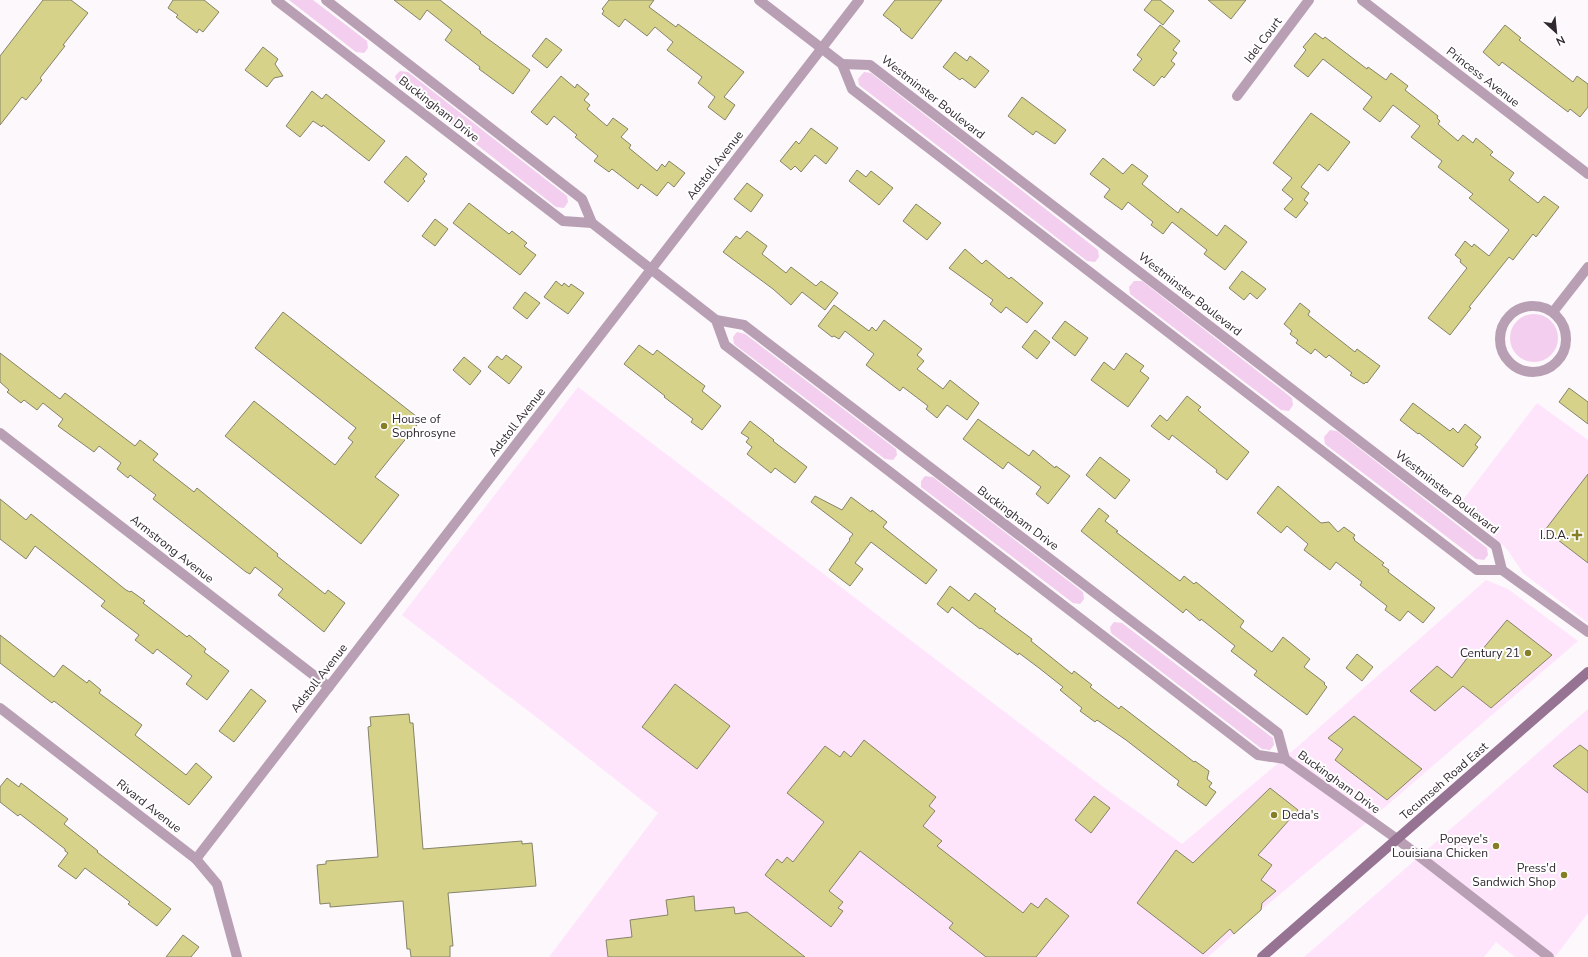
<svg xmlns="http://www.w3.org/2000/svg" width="1588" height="957" font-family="'Nunito Sans',sans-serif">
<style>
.built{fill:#fee5fb}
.green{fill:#f3ceee}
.building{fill:#d7d28a;stroke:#858368}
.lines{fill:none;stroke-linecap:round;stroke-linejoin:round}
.minor{stroke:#b89fb4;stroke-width:10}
.secondary{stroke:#977393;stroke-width:10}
.poi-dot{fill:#867e25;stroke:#fff;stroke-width:1.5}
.labels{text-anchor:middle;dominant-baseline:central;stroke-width:4;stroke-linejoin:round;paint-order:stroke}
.street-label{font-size:12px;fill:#312830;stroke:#fff}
.poi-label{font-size:12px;fill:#312830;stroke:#fff;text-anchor:end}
</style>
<rect width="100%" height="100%" fill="#fdf8fc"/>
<!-- built -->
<g class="built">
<polygon points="578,387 1106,789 1182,844 1296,748 1486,580 1508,589 1578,641 1378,813 1261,910 1208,957 549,957 658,813 544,723 402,615"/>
<polygon points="1537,403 1588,440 1588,623 1523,573 1507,549 1459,505"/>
<polygon points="1588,709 1588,913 1555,957 1515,957 1496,942 1484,957 1304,957"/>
</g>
<!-- green -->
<g class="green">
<polygon points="289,0 313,0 367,41 368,48 364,53 356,52"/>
<polygon points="400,71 408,72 567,196 568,202 564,208 556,207 397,82 395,76"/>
<polygon points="864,72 871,73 1098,250 1099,257 1095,262 1087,261 859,85 858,79"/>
<polygon points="1134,281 1142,281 1292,398 1293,405 1289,411 1281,410 1130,294 1129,287"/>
<circle cx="1534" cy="338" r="24"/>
<polygon points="737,332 745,334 896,449 897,455 893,460 885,459 734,344 733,337"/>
<polygon points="1330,430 1337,431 1487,548 1488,555 1484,560 1476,559 1325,444 1324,437"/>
<polygon points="925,476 933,477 1083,592 1084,599 1080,604 1073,603 921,487 921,481"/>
<polygon points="1114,622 1122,623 1273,738 1274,745 1270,750 1262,749 1111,633 1110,627"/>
</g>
<!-- building -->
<g class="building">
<polygon points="43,0 71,0 88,13 63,45 65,46 40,78 42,80 26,100 22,97 0,125 0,56"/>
<polygon points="173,0 204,0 219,12 203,32 199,29 197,33 176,17 178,15 168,8"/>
<polygon points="394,0 440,0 481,32 480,33 530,70 513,94 479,69 480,67 445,40 452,30 427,10 420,20"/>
<polygon points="609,0 654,0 649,7 676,27 678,24 744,72 724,97 735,105 725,120 708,107 715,97 698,83 702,77 667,50 673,42 655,27 647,36 625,19 619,27 602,14 604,11 602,9"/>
<polygon points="895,0 942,0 912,39 900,30 901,29 883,15"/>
<polygon points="1152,0 1160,0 1174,11 1163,25 1144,10"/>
<polygon points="1208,0 1246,0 1231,19"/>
<polygon points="1160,25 1180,41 1173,50 1177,53 1171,61 1175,64 1164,78 1162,76 1154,86 1133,70 1142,59 1137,55"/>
<polygon points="1505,25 1521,38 1519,40 1573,82 1577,76 1588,84 1588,107 1580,117 1570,109 1568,112 1502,62 1499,66 1483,52"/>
<polygon points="1315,33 1323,39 1325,37 1367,69 1368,67 1386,80 1391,73 1408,86 1405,90 1438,116 1437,118 1440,121 1438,124 1458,141 1463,135 1473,143 1476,138 1493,152 1490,155 1514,173 1509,180 1538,203 1544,196 1559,207 1536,237 1533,234 1513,260 1509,257 1469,307 1471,308 1450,335 1428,318 1467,268 1460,262 1461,260 1455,255 1465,241 1472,247 1474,244 1489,256 1509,230 1469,198 1473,194 1438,167 1442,161 1411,137 1420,126 1393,105 1380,122 1363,109 1372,97 1323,59 1308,77 1294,66 1306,50 1303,47"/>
<polygon points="546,38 562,50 547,68 532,56"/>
<polygon points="263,47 278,59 275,64 283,76 274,78 267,87 245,70"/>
<polygon points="955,52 967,61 970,56 989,71 975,88 962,78 960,80 943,67"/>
<polygon points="561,76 575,88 577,84 589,94 584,100 590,105 587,109 607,126 613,118 628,129 621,137 631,145 629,148 657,171 662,164 665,167 669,161 685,173 674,187 668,182 657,196 641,184 638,189 612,169 609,172 594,161 598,156 575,137 577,135 554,116 547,125 531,112"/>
<polygon points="312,91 322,99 326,94 385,141 369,161 323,125 322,127 313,121 300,137 286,126"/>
<polygon points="1022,97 1066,130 1055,144 1036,131 1033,135 1008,116"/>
<polygon points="1311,113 1350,142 1328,171 1319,164 1301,187 1309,193 1304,200 1308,203 1296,218 1284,209 1293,199 1282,190 1292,178 1273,163"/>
<polygon points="811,128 838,148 826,164 815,155 801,172 795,166 791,170 780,161 796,141 799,144"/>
<polygon points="406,156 427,174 423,179 425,181 408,202 384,182"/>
<polygon points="1103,158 1123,174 1132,164 1148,176 1142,184 1178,213 1181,208 1217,236 1225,225 1247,242 1225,270 1204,254 1207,250 1172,222 1163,234 1151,225 1153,222 1128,202 1122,210 1104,197 1110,189 1090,174"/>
<polygon points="857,170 866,177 871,171 893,188 879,205 849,181"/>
<polygon points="747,183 763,195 751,212 734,199"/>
<polygon points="469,203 509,234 512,231 527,243 524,246 536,255 520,275 453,223"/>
<polygon points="916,204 941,223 927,240 903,221"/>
<polygon points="435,219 448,229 435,246 422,236"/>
<polygon points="747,231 767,246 762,254 786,273 791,267 816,286 821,281 838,293 825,310 802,292 791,305 773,289 723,252 736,236 740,239"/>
<polygon points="965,249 982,264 986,260 1009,279 1011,277 1043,303 1027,323 1006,307 1001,313 990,304 993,300 949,268"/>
<polygon points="1242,271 1266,289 1257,299 1250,293 1244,300 1229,288"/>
<polygon points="556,281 562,286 564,283 569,287 571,284 584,293 568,314 544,297"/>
<polygon points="525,292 540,303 527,319 513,308"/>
<polygon points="1300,303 1310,311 1308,315 1355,352 1357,349 1380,366 1367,383 1366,382 1364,384 1350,375 1352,373 1329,355 1326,358 1315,349 1311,354 1296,343 1298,340 1290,334 1292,331 1284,324"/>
<polygon points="834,305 869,331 872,327 876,331 884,320 922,349 917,355 924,361 917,369 943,389 950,380 979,403 967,420 947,405 937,418 926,409 928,406 903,387 900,391 866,365 874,354 845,331 839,339 834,336 832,337 818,326"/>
<polygon points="283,312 421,420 375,477 399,495 361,544 225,436 254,401 335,465 353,442 348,438 356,428 255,348"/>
<polygon points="1065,321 1088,338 1075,356 1052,338"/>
<polygon points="1035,330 1050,342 1037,359 1022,347"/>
<polygon points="639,345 653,355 657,350 705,386 702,391 721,406 702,430 691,422 693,419 664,397 665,396 624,364"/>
<polygon points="0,353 60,399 65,393 135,446 140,440 158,454 153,460 194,492 197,488 214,502 278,554 277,556 325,594 328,590 345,603 324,632 278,595 283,589 255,567 250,574 246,572 153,499 156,495 130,475 128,478 117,469 121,463 99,446 94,452 58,426 63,419 43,403 37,410 24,400 21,403 7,392 9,390 0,382"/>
<polygon points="1126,353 1144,366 1140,371 1149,378 1128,407 1091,380 1104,362 1114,370"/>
<polygon points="506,355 522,367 509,384 488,367 497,356 502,360"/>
<polygon points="464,357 481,371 470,385 453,370"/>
<polygon points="1569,388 1588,402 1588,424 1559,402"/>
<polygon points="1187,396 1201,407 1198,410 1249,452 1227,480 1216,472 1217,470 1172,435 1169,440 1151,426 1160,415 1167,421"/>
<polygon points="1413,403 1450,431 1453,428 1458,433 1465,424 1481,437 1475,445 1478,447 1463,467 1419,433 1418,434 1400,420"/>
<polygon points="978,419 1029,456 1033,450 1055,468 1056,466 1070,476 1048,504 1036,494 1041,487 1008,462 1003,469 963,439"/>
<polygon points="750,421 774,440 773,441 807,467 795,483 775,468 771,473 747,454 752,447 746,442 749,438 741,433"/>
<polygon points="1100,457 1130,480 1115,499 1086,475"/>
<polygon points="1588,474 1588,563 1545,530"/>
<polygon points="1278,486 1321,523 1329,522 1338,532 1344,527 1355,535 1353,538 1355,539 1354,540 1384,563 1382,565 1389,570 1388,572 1435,608 1423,623 1408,611 1400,621 1385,610 1387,606 1360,585 1362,582 1336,562 1330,570 1304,550 1308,544 1287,526 1281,533 1257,513"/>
<polygon points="815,496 842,510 851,497 871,512 872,510 887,522 883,527 937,570 926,584 871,542 855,563 863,569 850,586 829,570 850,540 849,539 853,534 811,502"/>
<polygon points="0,499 26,520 31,514 126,590 130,592 131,591 145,601 143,603 187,637 189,635 206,649 204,652 229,671 207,700 186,684 192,676 157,649 153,654 135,640 139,635 101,606 105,601 72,575 35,546 26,559 0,539"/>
<polygon points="1099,508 1109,516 1105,521 1118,531 1116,532 1180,581 1184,576 1194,584 1196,582 1244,621 1240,627 1272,652 1283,637 1310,659 1304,667 1325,683 1324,684 1327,687 1307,715 1254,675 1257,671 1231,651 1235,646 1201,619 1200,621 1186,609 1183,613 1081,531"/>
<polygon points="950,586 969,601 975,593 996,609 994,611 1032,639 1031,641 1072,674 1074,671 1092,685 1090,687 1119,709 1121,706 1194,762 1195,761 1209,771 1207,779 1212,783 1209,787 1216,792 1206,806 1177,785 1179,781 1126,740 1097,720 1095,722 1080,711 1082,708 1060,690 1063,687 1039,668 1019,653 1018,655 981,628 980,629 952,607 948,613 937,604"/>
<polygon points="1507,620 1552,655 1491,708 1463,686 1435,711 1410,691 1437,666 1452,678 1471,653 1476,657"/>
<polygon points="0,635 54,677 63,665 87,683 89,680 101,690 99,693 142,725 135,735 186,775 196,763 212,777 189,805 54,701 52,703 0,663"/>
<polygon points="1357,654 1373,667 1362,681 1346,668"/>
<polygon points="675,684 730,726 697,769 642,727"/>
<polygon points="251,689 266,701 234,742 219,731"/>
<polygon points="409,714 410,723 413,723 423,849 522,841 522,844 532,843 536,886 448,893 453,946 450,946 450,957 411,957 410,949 407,949 403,901 330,907 330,903 320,904 317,865 326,864 326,861 378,857 368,727 371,726 370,717"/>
<polygon points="1354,716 1422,769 1387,800 1335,760 1343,749 1328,738"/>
<polygon points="864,740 936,797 929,806 935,811 923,826 942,841 937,846 1023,913 1031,903 1038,908 1046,898 1069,916 1036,957 986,957 949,928 953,923 860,851 829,891 843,902 838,908 843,911 831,927 765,875 777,859 782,863 787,857 793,862 824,822 787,793 825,746 840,757 844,751 851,757"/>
<polygon points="1580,745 1588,751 1588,793 1553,766"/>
<polygon points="7,778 19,787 21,783 68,819 64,824 98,851 97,852 171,909 157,926 128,904 130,902 85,868 76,879 58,866 68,853 65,851 65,849 20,814 18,816 0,802 0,787"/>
<polygon points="1270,788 1298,810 1258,855 1272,865 1261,880 1276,891 1262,903 1261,910 1234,934 1230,929 1203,954 1137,903 1176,850 1193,863"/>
<polygon points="1094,796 1110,808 1091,833 1075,820"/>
<polygon points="694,896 695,911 734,907 735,914 747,912 805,957 608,957 606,940 632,937 630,920 668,915 666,900"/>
<polygon points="183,935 199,947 191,957 166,957"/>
</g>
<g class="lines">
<!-- minor -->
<g class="minor">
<polyline points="276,0 563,221 592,223"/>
<polyline points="326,0 582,199 592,223 716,320 744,325 1278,733 1285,759"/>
<polyline points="759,0 842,64 852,89 1477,570 1502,570 1588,632"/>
<polyline points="1362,0 1588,174"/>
<polyline points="842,64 870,65 1496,546 1502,570"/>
<polyline points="1237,96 1309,0"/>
<circle cx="1533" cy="339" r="33"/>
<polyline points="1553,312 1588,267"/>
<polyline points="716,320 725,345 1258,755 1285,759 1289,762 1397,839 1549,957"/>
<polyline points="0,433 329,687"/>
<polyline points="0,708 196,859 217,884 237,957"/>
<polyline points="196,859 859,0"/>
</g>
<!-- secondary -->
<polyline class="secondary" points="1262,957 1588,672"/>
</g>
<!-- markers -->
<g class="poi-dot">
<circle cx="384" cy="426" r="4"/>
<path d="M1575 529h4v4h4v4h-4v4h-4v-4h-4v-4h4z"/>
<circle cx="1528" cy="653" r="4"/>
<circle cx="1274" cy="815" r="4"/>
<circle cx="1496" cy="846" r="4"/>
<circle cx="1564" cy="875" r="4"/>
</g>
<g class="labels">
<!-- street labels -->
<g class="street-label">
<text transform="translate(1263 40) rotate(-53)">Idel Court</text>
<text transform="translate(1483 77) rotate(38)">Princess Avenue</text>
<text transform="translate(933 97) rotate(38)">Westminster Boulevard</text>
<text transform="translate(439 109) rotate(38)">Buckingham Drive</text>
<text transform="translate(715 165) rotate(-52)">Adstoll Avenue</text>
<text transform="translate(1190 294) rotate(38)">Westminster Boulevard</text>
<text transform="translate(517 422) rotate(-52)">Adstoll Avenue</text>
<text transform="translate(1447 492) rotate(38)">Westminster Boulevard</text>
<text transform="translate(1018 518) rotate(37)">Buckingham Drive</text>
<text transform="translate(172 549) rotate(38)">Armstrong Avenue</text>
<text transform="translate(319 678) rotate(-52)">Adstoll Avenue</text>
<text transform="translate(1444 781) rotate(-41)">Tecumseh Road East</text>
<text transform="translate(1339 782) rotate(36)">Buckingham Drive</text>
<text transform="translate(149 806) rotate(38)">Rivard Avenue</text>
</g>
<!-- poi labels -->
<g class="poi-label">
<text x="392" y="419" text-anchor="start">House of<tspan x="392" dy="14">Sophrosyne</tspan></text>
<text x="1569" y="535">I.D.A.</text>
<text x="1520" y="653">Century 21</text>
<text x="1282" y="815" text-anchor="start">Deda's</text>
<text x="1488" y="839">Popeye's<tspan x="1488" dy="14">Louisiana Chicken</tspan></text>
<text x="1556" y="868">Press'd<tspan x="1556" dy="14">Sandwich Shop</tspan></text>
</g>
</g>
<!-- north arrow -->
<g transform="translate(1556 32) rotate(153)" stroke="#ffffff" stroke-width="3" paint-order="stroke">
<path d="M0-3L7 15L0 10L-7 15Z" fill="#312830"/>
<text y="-6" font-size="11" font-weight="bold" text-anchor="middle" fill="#312830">N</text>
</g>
</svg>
